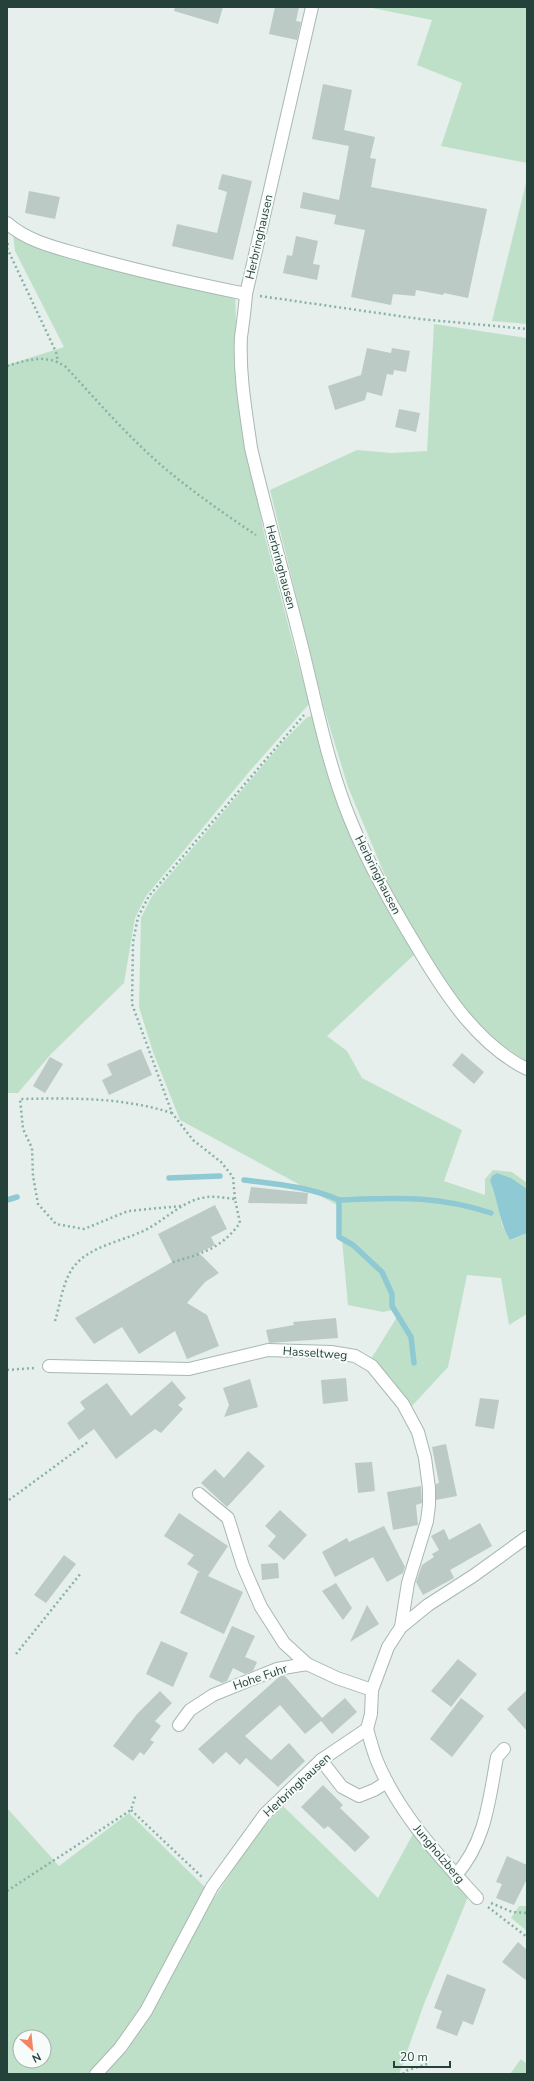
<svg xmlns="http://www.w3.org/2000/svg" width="534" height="2081" font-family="'Nunito Sans',sans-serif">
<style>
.green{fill:#bfe0c8;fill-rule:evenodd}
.water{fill:#8ec9d4}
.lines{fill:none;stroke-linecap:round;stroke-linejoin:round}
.stream{stroke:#8ec9d4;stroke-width:5.5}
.building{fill:#bbcac4}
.minor-casing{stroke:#a8b8b2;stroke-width:14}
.path{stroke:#86b3a5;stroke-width:2.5;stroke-dasharray:2 3;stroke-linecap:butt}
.minor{stroke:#fff;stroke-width:12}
.labels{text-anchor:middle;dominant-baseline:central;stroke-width:4;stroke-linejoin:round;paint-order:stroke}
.street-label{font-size:12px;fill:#24423a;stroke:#f7fbf9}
</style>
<rect width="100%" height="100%" fill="#e6efeb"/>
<!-- green -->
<g class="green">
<polygon points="367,7 527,7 527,163 441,146 462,83 417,65 432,20"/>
<polygon points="527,179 527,324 492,321"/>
<polygon points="13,233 235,291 239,410 264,533 309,704 249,772 146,896 135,918 124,983 51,1054 18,1093 7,1093 7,365 64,347 15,251"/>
<polygon points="434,324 527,338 527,1062 484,1032 439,975 396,902 348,787 324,708 270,490 357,450 392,453 427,451"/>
<polygon points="313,715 335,795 416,953 327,1036 347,1051 362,1078 462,1130 444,1181 485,1195 485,1179 493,1170 512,1172 527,1183 527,1189 490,1181 496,1196 502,1225 511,1240 527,1233 527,1314 509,1325 501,1278 467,1275 448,1367 411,1407 391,1378 371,1359 397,1317 393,1310 383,1312 348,1305 339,1206 180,1120 153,1052 139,1007 141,918 152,896 281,744 306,718"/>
<path d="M 283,1806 L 378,1898 L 414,1832 L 468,1897 L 424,2004 L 399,2074 L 7,2074 L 7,1808 L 59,1866 L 129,1813 L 215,1897 L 255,1835 ZM 20,2037 L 44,2037 L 44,2061 L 20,2061 Z"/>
<polygon points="519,1906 527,1906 527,1931 511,1918"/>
<polygon points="521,2059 527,2064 527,2074 510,2074"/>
</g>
<!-- water -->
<path class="water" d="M 497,1173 L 511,1178 L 527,1189 L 527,1233 L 510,1240 C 498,1220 499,1202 490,1181 L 492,1176 Z"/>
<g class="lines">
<!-- stream -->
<g class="stream">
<polyline points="169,1178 220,1176"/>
<path d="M 244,1180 C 276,1184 310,1187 339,1200 C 397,1198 435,1195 491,1213"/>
<polyline points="7,1200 17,1197"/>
<polyline points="339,1200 339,1237 353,1245 382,1272 392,1294 392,1306 411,1337 414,1363"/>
</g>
</g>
<!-- building -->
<g class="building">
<polygon points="175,7 223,7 218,24 174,11"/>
<polygon points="275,7 299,7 296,21 301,22 297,40 269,34"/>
<polygon points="323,84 352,90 344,130 375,137 370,158 376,159 371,187 487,209 468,298 444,293 443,295 416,290 415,296 393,294 391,305 351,297 365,230 334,224 336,215 300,208 303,192 339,200 349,146 312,139"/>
<polygon points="222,174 252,181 233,260 172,246 177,224 217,233 227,192 218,189"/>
<polygon points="29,191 60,197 55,219 25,213"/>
<polygon points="296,236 318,241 313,264 320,265 317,280 283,273 287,255 292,256"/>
<polygon points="367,348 391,353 392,348 410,351 406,372 394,370 393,375 387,374 382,396 367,392 365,400 335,410 328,386 361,375"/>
<polygon points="399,409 420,413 416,432 395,427"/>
<polygon points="141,1049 152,1075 109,1095 102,1080 112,1075 107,1064"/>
<polygon points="462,1053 484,1072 474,1084 452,1065"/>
<polygon points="50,1057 63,1064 45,1093 33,1086"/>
<polygon points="251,1187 308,1193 307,1204 248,1203"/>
<polygon points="215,1205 227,1229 211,1237 215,1245 199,1253 219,1273 205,1282 187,1303 207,1315 219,1346 187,1359 175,1331 139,1354 122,1327 94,1344 75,1318 172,1262 158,1234"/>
<polygon points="336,1318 338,1338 269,1343 266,1330 294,1325 293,1322"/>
<polygon points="346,1378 348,1401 323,1404 321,1380"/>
<polygon points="250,1379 258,1407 224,1417 229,1405 223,1388"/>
<polygon points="172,1381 186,1398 178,1405 183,1409 161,1433 155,1429 116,1459 94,1429 79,1440 67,1423 85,1409 80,1402 107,1383 131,1416"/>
<polygon points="480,1398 499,1400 494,1429 475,1426"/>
<polygon points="446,1444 457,1496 436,1500 436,1484 439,1483 432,1447"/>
<polygon points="248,1451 265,1466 227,1507 201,1483 215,1469 224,1478"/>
<polygon points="372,1462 375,1491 358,1493 355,1463"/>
<polygon points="421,1486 422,1503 416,1505 418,1525 393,1530 387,1492"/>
<polygon points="280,1510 307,1535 284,1560 268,1546 276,1536 265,1526"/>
<polygon points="179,1513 228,1546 208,1576 243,1592 224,1634 180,1613 198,1572 201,1573 187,1564 194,1555 164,1536"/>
<polygon points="480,1523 492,1546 450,1570 454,1578 423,1595 416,1582 422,1565 434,1557 432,1554 439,1550 431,1536 444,1529 449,1540"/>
<polygon points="384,1526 405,1567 403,1573 387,1582 373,1557 335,1577 322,1552 347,1538 349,1542"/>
<polygon points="64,1555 76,1564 46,1603 34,1595"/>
<polygon points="278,1563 279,1578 262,1580 261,1564"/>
<polygon points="336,1583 352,1608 343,1620 322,1591"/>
<polygon points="367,1605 379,1624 350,1642"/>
<polygon points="232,1626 255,1636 245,1657 257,1662 253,1671 245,1674 233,1668 227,1681 222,1683 209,1677"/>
<polygon points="161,1641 188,1653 173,1687 146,1674"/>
<polygon points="458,1659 477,1674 451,1707 431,1691"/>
<polygon points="284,1675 322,1718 345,1698 357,1712 332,1734 321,1721 305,1734 280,1705 245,1736 271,1760 289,1743 305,1761 278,1787 246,1758 240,1765 226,1752 213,1764 198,1749 280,1676"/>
<polygon points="527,1690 527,1731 507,1709"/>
<polygon points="160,1691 172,1703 155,1721 161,1726 150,1740 154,1742 144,1755 140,1752 133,1761 113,1746 137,1714"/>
<polygon points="461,1698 484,1716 452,1757 430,1739"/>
<polygon points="323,1785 343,1805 340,1808 370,1837 355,1852 328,1826 324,1829 301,1807"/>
<polygon points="507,1856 527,1865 527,1879 514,1905 496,1898 502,1884 496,1882"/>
<polygon points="518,1942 527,1950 527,1981 502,1962"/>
<polygon points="447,1974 486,1989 473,2025 463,2021 457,2036 436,2028 442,2011 434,2008"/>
</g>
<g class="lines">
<!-- minor casing -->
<g class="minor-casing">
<g id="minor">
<path d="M 312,7 L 246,294 C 245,308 243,323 241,337 C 239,374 246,412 251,448 C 267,516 286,583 303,651 C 317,708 328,765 350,819 C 369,866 394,909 420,952 C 447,997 479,1045 527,1069"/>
<path d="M 7,223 C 28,242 58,248 85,256 C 138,271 192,283 246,294"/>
<polyline points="49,1366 189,1369 268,1350 331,1352 355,1356 372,1366 403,1404 418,1432 425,1458 429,1488 429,1505 427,1521 408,1583 401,1627"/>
<polyline points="199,1494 228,1518 243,1566 261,1607 284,1643 307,1664"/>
<polyline points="179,1725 190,1710 213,1695 277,1669 307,1664 337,1678 372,1690"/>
<path d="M 367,1729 C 370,1739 373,1751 377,1761 C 399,1814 439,1856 477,1898"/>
<polyline points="321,1760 342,1787 359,1796 374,1790 387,1782"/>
<path d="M 456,1875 C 486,1841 489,1800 497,1757 L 504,1749"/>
<polyline points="96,2074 120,2048 146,2011 212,1887 265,1814 321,1760 367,1729 371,1714 372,1690 388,1647 401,1627 428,1605 473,1576 527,1537"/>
</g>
</g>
<!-- path -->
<g class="path">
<polyline points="8,243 7,248 56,352 58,362"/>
<polyline points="260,296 420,319 527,329"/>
<path d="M 7,366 C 28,360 46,353 66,367 C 99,403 130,439 168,471 C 196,494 226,515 256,535"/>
<path d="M 172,1113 C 122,1097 71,1098 20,1099 L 23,1129 L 32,1148 L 33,1176 L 38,1204 L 56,1224 L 84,1229 L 128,1211 L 181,1206"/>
<polyline points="235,1199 233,1177 221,1162 193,1140 172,1113 132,1004 133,942 138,917 149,896 304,715"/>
<path d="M 55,1321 C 61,1302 63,1276 78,1262 C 96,1244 128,1240 149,1228 C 167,1218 182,1202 202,1198 C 213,1195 224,1198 235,1199 L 240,1223 C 220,1250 200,1254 170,1263"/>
<polyline points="7,1370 34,1368"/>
<polyline points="9,1500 88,1442"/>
<polyline points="16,1654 81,1573"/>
<polyline points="131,1810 202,1877"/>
<polyline points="7,1891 131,1810 136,1794"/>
<polyline points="491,1903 512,1912 527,1913"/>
<polyline points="488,1907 527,1937"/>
<polyline points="403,2074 405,2071 427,2064"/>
</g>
<!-- minor -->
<use href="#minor" class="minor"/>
</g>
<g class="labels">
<!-- street labels -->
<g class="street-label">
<text transform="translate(259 237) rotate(-77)">Herbringhausen</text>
<text transform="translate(281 567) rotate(75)">Herbringhausen</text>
<text transform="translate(378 875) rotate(63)">Herbringhausen</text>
<text transform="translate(315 1353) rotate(4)">Hasseltweg</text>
<text transform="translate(260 1677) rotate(-19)">Hohe Fuhr</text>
<text transform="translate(297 1785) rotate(-43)">Herbringhausen</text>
<text transform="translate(439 1854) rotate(50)">Jungholzberg</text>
</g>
</g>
<!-- border -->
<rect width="534" height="2081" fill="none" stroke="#24423a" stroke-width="16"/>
<!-- north arrow -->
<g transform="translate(32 2049) rotate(153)"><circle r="19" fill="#f7fbf9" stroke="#a3b1ad"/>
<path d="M0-3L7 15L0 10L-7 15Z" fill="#f4845f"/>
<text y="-6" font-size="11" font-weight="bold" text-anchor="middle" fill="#24423a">N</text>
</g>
<!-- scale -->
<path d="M394 2061v6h56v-6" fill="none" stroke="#24423a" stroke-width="2"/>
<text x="400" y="2061" font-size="12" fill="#24423a" stroke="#f7fbf9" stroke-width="3" paint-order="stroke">20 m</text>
</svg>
